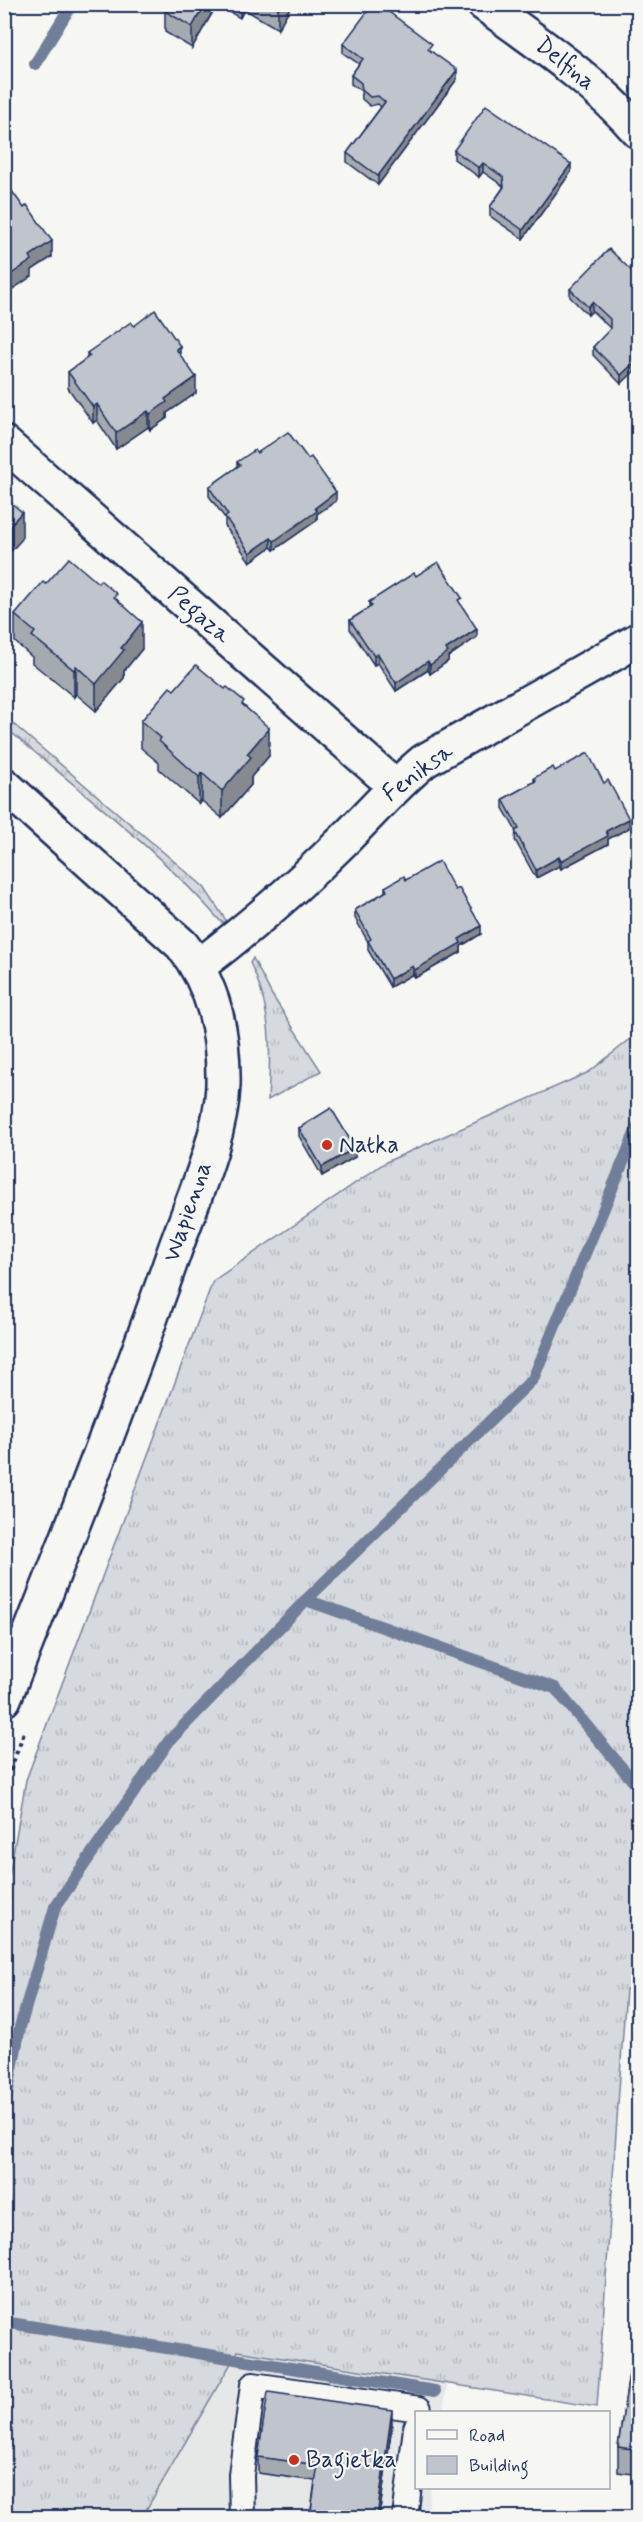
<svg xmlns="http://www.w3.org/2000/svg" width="643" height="2522" font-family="Mynerve,sans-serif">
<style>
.built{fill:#e6e7e7}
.grass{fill:url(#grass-tufts);stroke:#78849e;stroke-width:1.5}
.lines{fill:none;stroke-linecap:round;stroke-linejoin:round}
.stream{stroke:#717e99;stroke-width:12}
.lane-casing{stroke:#1b2f5e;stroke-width:28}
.street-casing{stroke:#1b2f5e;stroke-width:38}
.path{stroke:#1b2f5e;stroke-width:4;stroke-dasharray:4.5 4.5;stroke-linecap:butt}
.lane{stroke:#f6f6f2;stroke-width:24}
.street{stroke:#f6f6f2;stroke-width:33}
.wall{fill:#a5a9b0;stroke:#1b2f5e;stroke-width:1.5}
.shaded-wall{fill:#868990;stroke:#1b2f5e;stroke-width:1.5}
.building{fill:#c0c4cd;stroke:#1b2f5e;stroke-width:1.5}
.poi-dot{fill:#c8321e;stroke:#f6f6f2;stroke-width:2}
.labels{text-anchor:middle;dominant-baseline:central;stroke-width:4.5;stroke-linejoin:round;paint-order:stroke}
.street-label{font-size:24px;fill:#1b2f5e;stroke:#f6f6f2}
.poi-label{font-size:24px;fill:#1b2f5e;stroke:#f6f6f2;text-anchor:start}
</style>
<defs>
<pattern id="grass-tufts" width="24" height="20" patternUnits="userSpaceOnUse" patternTransform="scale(1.5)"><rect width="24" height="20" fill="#d6d9dd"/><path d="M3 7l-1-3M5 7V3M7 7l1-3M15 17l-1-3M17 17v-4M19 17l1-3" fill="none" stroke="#b7bbc0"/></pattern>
</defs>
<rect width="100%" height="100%" fill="#f6f6f2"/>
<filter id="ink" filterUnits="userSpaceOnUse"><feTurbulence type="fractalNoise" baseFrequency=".0167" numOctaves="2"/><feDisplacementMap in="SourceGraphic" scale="12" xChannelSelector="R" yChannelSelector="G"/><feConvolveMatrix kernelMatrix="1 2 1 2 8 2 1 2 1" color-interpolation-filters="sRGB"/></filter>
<g filter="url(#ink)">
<!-- built -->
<polygon class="built" points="237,2351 447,2384 443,2412 416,2412 416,2488 431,2488 427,2517 142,2518"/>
<!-- grass -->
<g class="grass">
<path d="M 4,716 L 204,887 L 227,922 L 221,922 C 158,849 78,790 5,727 Z"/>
<path d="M 253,958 L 272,995 L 321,1071 L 268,1100 C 271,1053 272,1006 250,963 Z"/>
<polygon points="638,1033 638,1989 626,1989 597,2407 238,2351 142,2517 5,2517 5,1899 26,1780 213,1281 386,1162 589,1072"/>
</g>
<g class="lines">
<!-- stream -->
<g class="stream">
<polyline points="35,64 72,4"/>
<polyline points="306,1600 555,1688 638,1787"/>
<polyline points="4,2111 20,2027 55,1907 169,1741 306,1600 533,1379 638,1126"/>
<polyline points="4,2322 435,2391"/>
</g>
<!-- lane casing -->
<g class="lane-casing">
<g id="lane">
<polyline points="242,2518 241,2475 253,2385 419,2409 418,2412"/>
<polyline points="405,2518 416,2428"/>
</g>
</g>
<!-- street casing -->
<g class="street-casing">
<g id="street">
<path d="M 484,4 C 539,44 594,80 638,131"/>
<polyline points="4,443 394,785"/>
<path d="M 4,785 L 182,945 C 214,986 224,1032 223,1085 C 221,1141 190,1205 172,1258 C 120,1407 62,1553 4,1699"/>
<path d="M 199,966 C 250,927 299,885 345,839 C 372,812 395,785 424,761 L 638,640"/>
</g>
</g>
<!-- path -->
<polyline class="path" points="4,1788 24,1732"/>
<!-- lane -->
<use href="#lane" class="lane"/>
<!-- street -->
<use href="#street" class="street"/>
</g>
<!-- wall -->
<g class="wall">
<polygon points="169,4 292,4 278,29 244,9 240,18 217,5 192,48 165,32 165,11"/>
<polygon points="343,44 432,52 457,79 378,185 347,162 347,153 381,107 378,104 370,106 362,99 361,91 351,84 351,75 359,64 343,53"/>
<polygon points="454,150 571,172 523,239 490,216 490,207 503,188 503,186 483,172 479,177 454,159"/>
<polygon points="639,278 621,384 593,355 593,347 610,330 610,328 592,311 588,315 570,297 570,289"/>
<polygon points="134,326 180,355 196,393 167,413 167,418 150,430 148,427 116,449 97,420 93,423 68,388 68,372 87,358 87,353"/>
<polygon points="257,453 336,501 317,514 317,520 274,550 271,547 250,562 225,526 225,518 209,496 209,487 237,467 237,462"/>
<polygon points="416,576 462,606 477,637 448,657 448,661 430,674 428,670 396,691 378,663 374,665 350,629 350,620 369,608 369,602"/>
<polygon points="46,584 117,600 142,649 124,671 124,678 96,711 76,694 74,697 32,663 32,657 15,642 15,615"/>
<polygon points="174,690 244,706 269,756 251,777 251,785 222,818 202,801 199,804 159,769 159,763 141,748 141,721"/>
<polygon points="555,771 629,828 608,839 608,844 561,869 559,866 536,878 515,840 516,831 503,808 503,799 534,782 534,778"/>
<polygon points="406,880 481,934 461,946 461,952 415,978 413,974 390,987 368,950 368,942 355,918 355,910 385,892 385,887"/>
<polygon points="299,1128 355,1157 322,1176 299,1136"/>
<polygon points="639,2308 639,2475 618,2472 618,2447"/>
<polygon points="392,2425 379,2517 310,2517 315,2481 258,2473 258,2457"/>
</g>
<!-- shaded-wall -->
<g class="shaded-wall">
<polygon points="205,4 217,4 192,48 192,27"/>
<polygon points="240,4 244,4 244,9 240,18"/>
<polygon points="280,4 292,4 278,29 278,8"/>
<polygon points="457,70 457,79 378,185 378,176"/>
<polygon points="483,163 483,172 479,177 479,168"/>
<polygon points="571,164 571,172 523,239 523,230"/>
<polygon points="52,241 52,257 32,270 32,276 4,295 4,279 30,256"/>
<polygon points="592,302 592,311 588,315 588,307"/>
<polygon points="180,346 180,362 176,349"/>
<polygon points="639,358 639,367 621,384 621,375"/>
<polygon points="196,377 196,393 167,413 167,418 150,430 150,414 165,399"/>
<polygon points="97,404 97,420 93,423 93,407"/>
<polygon points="148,411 148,427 116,449 116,433"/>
<polygon points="336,492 336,501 317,514 317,520 274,550 274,541 315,508"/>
<polygon points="22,512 22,539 4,559 4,532"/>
<polygon points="271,538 271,547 250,562 250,553"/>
<polygon points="142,622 142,649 124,671 124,678 96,711 96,684 121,648"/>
<polygon points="477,629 477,637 448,657 448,661 430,674 430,665 446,649"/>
<polygon points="378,654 378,663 374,665 374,656"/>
<polygon points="428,661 428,670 396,691 396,683"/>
<polygon points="76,666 76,694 74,697 74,670"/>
<polygon points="269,728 269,756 251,777 251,785 222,818 222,791 247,754"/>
<polygon points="202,773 202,801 199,804 199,777"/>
<polygon points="629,819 629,828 608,839 608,844 561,869 561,861 606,831"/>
<polygon points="559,857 559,866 536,878 536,870"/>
<polygon points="481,926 481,934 461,946 461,952 415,978 415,970 459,939"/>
<polygon points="413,966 413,974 390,987 390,979"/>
<polygon points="355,1148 355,1157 322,1176 322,1167"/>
<polygon points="392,2410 392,2425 379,2517 377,2517"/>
</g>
<!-- building -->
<g class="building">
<polygon points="169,4 205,4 192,27 165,11"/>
<polygon points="272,4 280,4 278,8"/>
<polygon points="373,4 378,4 432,44 428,49 457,70 378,176 347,153 385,102 378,96 370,97 362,90 361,83 351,75 363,59 343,44"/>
<polygon points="486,105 571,164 523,230 490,207 504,187 503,177 483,163 479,168 454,150"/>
<polygon points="4,180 24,208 27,205 52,241 30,256 32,260 4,279"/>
<polygon points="609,249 639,278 639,358 621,375 593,347 610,329 610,319 592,302 588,307 570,289"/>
<polygon points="155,310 180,346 176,349 196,377 165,399 167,402 150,414 148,411 116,433 97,404 93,407 68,372 90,356 87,353 131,322 134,326"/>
<polygon points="288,432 308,459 311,457 336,492 315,508 317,511 274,541 271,538 250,553 225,517 228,515 209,487 240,465 237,462 255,450 257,453"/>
<polygon points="4,497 22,512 4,532"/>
<polygon points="69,558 98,583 100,580 117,594 114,597 142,622 121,648 124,650 96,684 76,666 74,670 32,636 35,632 15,615 43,582 46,584"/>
<polygon points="438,562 462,598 458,600 477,629 446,649 448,652 430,665 428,661 396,683 378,654 374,656 350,620 372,606 369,602 414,573 416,576"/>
<polygon points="196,665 225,689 227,687 244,701 242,704 269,728 247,754 251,757 222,791 202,773 199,777 159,741 161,738 141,721 170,687 174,690"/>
<polygon points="588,753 604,783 608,780 629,819 606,831 608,836 561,861 559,857 536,870 515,831 519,829 503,799 536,781 534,778 553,767 555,771"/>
<polygon points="439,861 455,890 459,888 481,926 459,939 461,943 415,970 413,966 390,979 368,941 371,939 355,910 387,891 385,887 404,876 406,880"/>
<polygon points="331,1108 355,1148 322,1167 299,1128"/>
<polygon points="639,2308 639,2450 618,2447"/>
<polygon points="268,2392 392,2410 377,2517 310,2517 318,2465 258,2457"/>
<polygon points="441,2514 503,2517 441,2517"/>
</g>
</g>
<!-- markers -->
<g class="poi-dot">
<circle cx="327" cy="1145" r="6"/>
<circle cx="294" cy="2460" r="6"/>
</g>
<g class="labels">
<!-- street labels -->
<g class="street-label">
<text transform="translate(565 64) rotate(39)">Delfina</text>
<text transform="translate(199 615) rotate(41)">Pegaza</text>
<text transform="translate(418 773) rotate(-37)">Feniksa</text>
<text transform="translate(188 1212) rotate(-71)">Wapienna</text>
</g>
<!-- poi labels -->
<g class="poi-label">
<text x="339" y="1145">Natka</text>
<text x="306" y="2460">Bagietka</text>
</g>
</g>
<!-- margin -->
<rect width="643" height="2522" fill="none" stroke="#f6f6f2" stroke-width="24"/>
<rect x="12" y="12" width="619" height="2498" fill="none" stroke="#1b2f5e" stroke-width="2" filter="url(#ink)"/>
<!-- legend -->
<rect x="415" y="2411" width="195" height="78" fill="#f6f6f2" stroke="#9ea6b7" stroke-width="1.5"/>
<rect x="427" y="2430" width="30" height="9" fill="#f6f6f2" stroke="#9ea6b7" stroke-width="1.5"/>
<text x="469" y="2441" font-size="18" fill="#1b2f5e">Road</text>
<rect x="427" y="2456" width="30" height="18" fill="#c0c4cd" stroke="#9ea6b7" stroke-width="1.5"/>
<text x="469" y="2471" font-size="18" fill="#1b2f5e">Building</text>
</svg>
